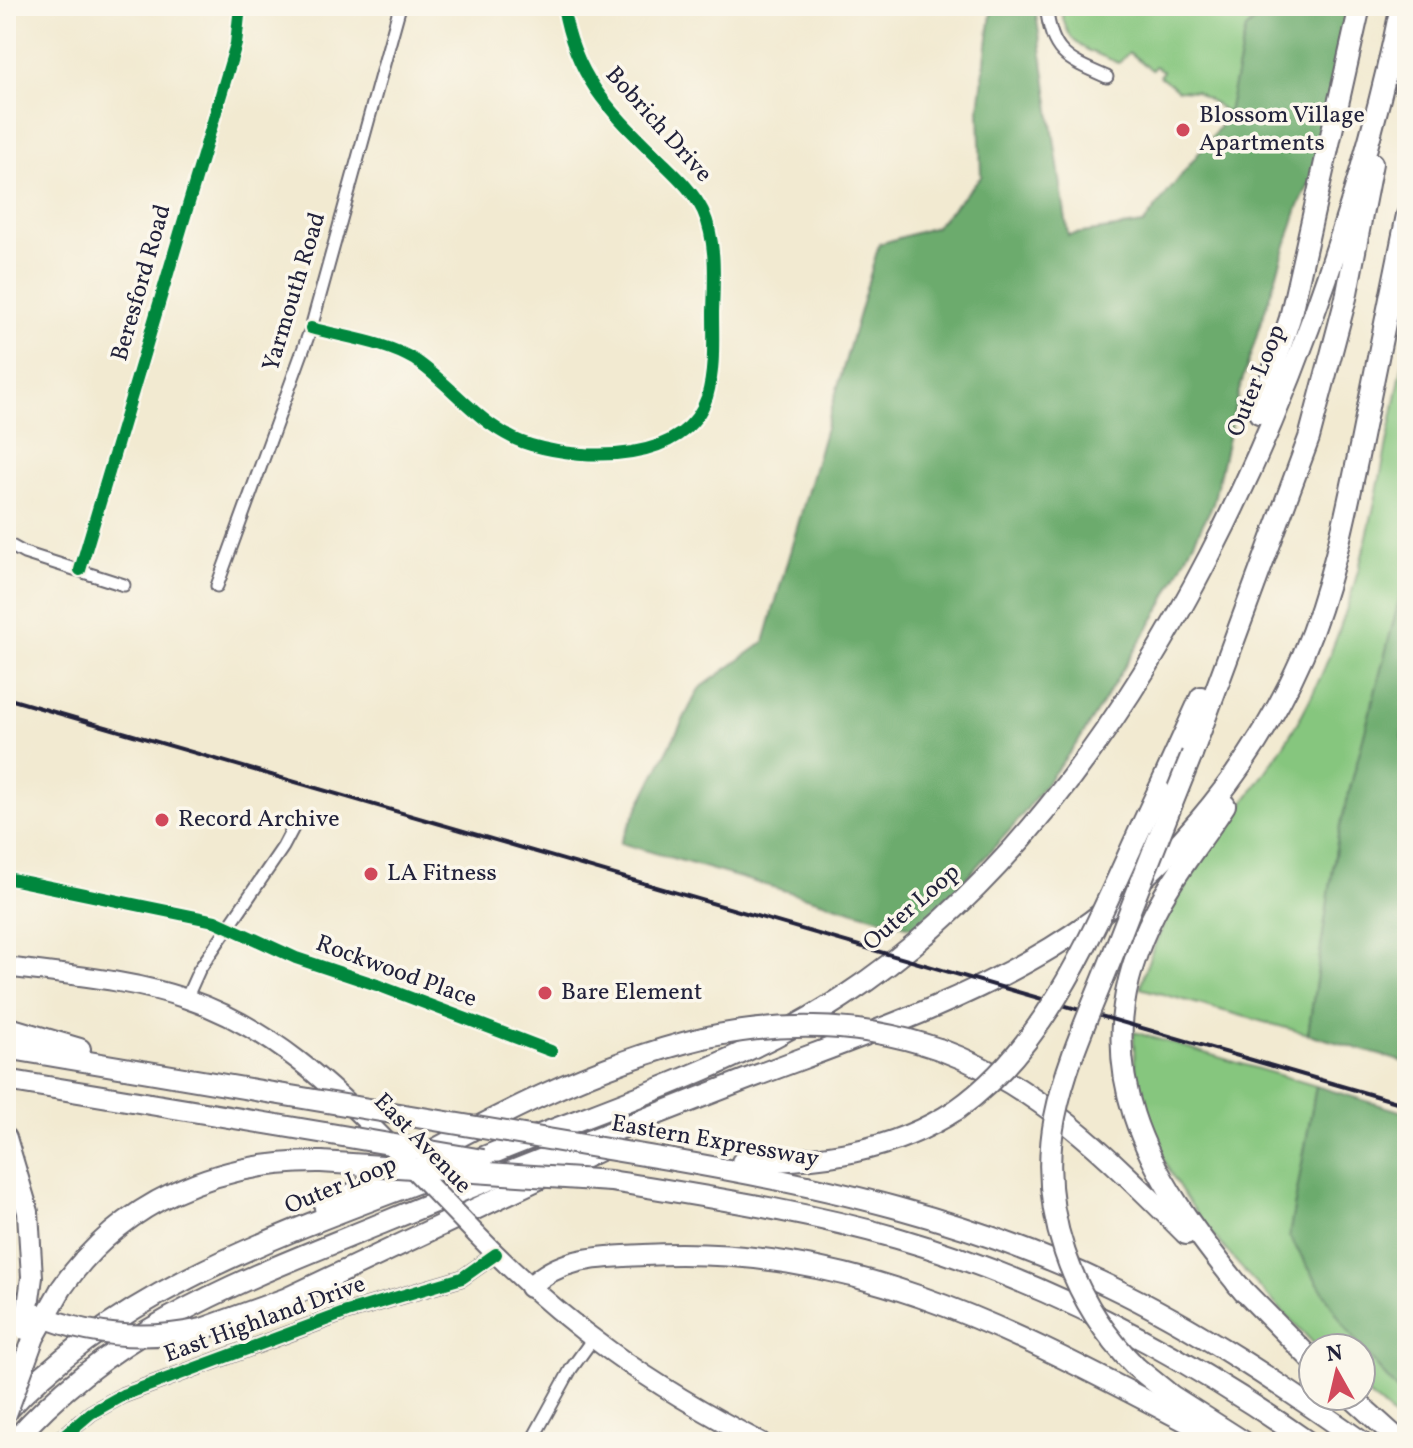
<svg xmlns="http://www.w3.org/2000/svg" width="1413" height="1448" font-family="Vollkorn,serif">
<style>
.green{fill:#86c67e;stroke:#54745c;stroke-width:2}
.forest{fill:#6cab6d;stroke:#476654;stroke-width:2}
.lines{fill:none;stroke-linecap:round;stroke-linejoin:round}
.minor-casing{stroke:#6b6870;stroke-width:15}
.tertiary-casing{stroke:#6b6870;stroke-width:18}
.primary-casing{stroke:#6b6870;stroke-width:22}
.motorway-casing{stroke:#6b6870;stroke-width:24}
.minor{stroke:#fff;stroke-width:11}
.tertiary{stroke:#fff;stroke-width:14}
.primary{stroke:#fff;stroke-width:18}
.motorway{stroke:#fff;stroke-width:20}
.rail{stroke:#22223b;stroke-width:4}
.primary-bridge-casing{stroke:#6b6870;stroke-width:22;stroke-linecap:butt}
.motorway-bridge-casing{stroke:#6b6870;stroke-width:24;stroke-linecap:butt}
.primary-bridge{stroke:#fff;stroke-width:18}
.motorway-bridge{stroke:#fff;stroke-width:20}
.cycleway-casing{stroke:#fbf7ec;stroke-width:17}
.cycleway{stroke:#00873e;stroke-width:12}
.poi-dot{fill:#d1495b;stroke:#fbf7ec;stroke-width:3}
.labels{text-anchor:middle;dominant-baseline:central;stroke-width:7;stroke-linejoin:round;paint-order:stroke}
.poi-label{font-size:24px;fill:#22223b;stroke:#fbf7ec;text-anchor:start}
.street-label{font-size:24px;fill:#22223b;stroke:#fbf7ec}
</style>
<rect width="100%" height="100%" fill="#fbf7ec"/>
<filter id="ink" filterUnits="userSpaceOnUse"><feTurbulence type="fractalNoise" baseFrequency=".0125" numOctaves="2"/><feDisplacementMap in="SourceGraphic" scale="16" xChannelSelector="R" yChannelSelector="G"/><feConvolveMatrix kernelMatrix="1 2 1 2 8 2 1 2 1" color-interpolation-filters="sRGB"/></filter>
<filter id="wash" filterUnits="userSpaceOnUse"><feTurbulence type="fractalNoise" baseFrequency=".006" numOctaves="4" result="noise"/><feDisplacementMap in="SourceGraphic" scale="32" xChannelSelector="R" yChannelSelector="G"/><feGaussianBlur stdDeviation="1.8" result="paint"/><feColorMatrix in="noise" values="0 0 0 0 0 0 0 0 0 0 0 0 0 0 0 0 0 1.4 0 .05"/><feComposite in="paint" operator="in"/></filter>
<g filter="url(#wash)">
<rect width="100%" height="100%" fill="#f2ead1"/>
<!-- green -->
<g class="green">
<path d="M 1061,6 L 1272,6 L 1246,29 L 1228,113 L 1196,91 L 1178,90 L 1160,76 L 1163,71 L 1155,66 L 1152,70 L 1129,52 L 1119,63 C 1084,48 1066,48 1061,6 Z"/>
<path d="M 1407,343 L 1407,570 L 1338,835 L 1308,1034 L 1140,988 C 1168,878 1259,800 1309,701 C 1365,591 1382,463 1407,343 Z"/>
<path d="M 1134,1032 L 1316,1086 L 1289,1236 L 1345,1327 L 1407,1403 L 1407,1429 L 1361,1388 L 1361,1348 L 1318,1348 C 1233,1260 1129,1165 1134,1032 Z"/>
</g>
<!-- forest -->
<g class="forest">
<polygon points="992,6 1035,6 1068,235 1143,224 1227,117 1246,29 1272,6 1352,6 1317,168 1298,208 1238,394 1213,504 1159,611 1080,739 1016,823 960,885 913,928 620,843 699,689 764,642 879,244 935,227 981,177 979,108"/>
<polygon points="1407,570 1407,707 1402,735 1407,753 1407,1063 1308,1034 1338,835"/>
<polygon points="1316,1086 1407,1113 1407,1403 1345,1327 1289,1236"/>
</g>
</g>
<g filter="url(#ink)">
<g class="lines">
<!-- minor casing -->
<g class="minor-casing">
<g id="minor">
<path d="M 1046,6 C 1052,54 1065,59 1107,77"/>
<path d="M 311,328 C 343,337 386,342 415,360 C 455,387 483,431 531,445 C 586,461 685,464 707,397 C 715,370 713,340 713,312 C 714,279 717,242 703,211 C 692,189 673,173 656,156 C 607,108 575,76 563,6"/>
<polyline points="6,543 24,553 124,585"/>
<polyline points="80,570 236,44 240,6"/>
<polyline points="217,586 311,328 400,6"/>
<polyline points="6,878 215,921 296,958 377,985 551,1051"/>
<polyline points="186,999 199,970 283,847 293,828"/>
<polyline points="531,1442 571,1369 592,1340"/>
</g>
</g>
<!-- tertiary casing -->
<g class="tertiary-casing">
<polyline id="tertiary" points="57,1442 91,1413 123,1395 347,1312 462,1278 496,1254"/>
</g>
<!-- primary casing -->
<g class="primary-casing">
<g id="primary">
<path d="M 6,967 C 66,975 129,979 187,999 C 270,1027 333,1086 393,1148"/>
<path d="M 477,1235 C 563,1324 651,1386 761,1442"/>
</g>
</g>
<!-- motorway casing -->
<g class="motorway-casing">
<g id="motorway">
<polyline points="1259,413 1290,318 1360,6"/>
<polyline points="1192,754 1309,438 1346,298 1372,163"/>
<polyline points="1159,789 1201,697"/>
<path d="M 1225,805 C 1202,841 1174,874 1155,912 C 1077,1064 1147,1175 1244,1292"/>
<polyline points="6,1027 80,1049"/>
<polyline points="6,1048 273,1093"/>
<path d="M 939,1049 C 1040,1086 1111,1159 1186,1234"/>
<polyline points="6,1080 325,1133"/>
<polyline points="6,1138 28,1212 32,1277"/>
<path d="M 673,1160 C 824,1186 971,1219 1109,1286 C 1199,1329 1281,1385 1362,1442"/>
<path d="M 742,1162 C 818,1161 891,1153 956,1110"/>
<path d="M 611,1181 C 707,1197 803,1211 897,1238 C 1046,1281 1181,1353 1308,1442"/>
<path d="M 325,1208 C 447,1144 568,1070 703,1038"/>
<polyline points="1237,1284 1313,1361"/>
<path d="M 530,1287 C 561,1256 603,1257 644,1255 C 870,1243 1034,1343 1226,1442"/>
<path d="M 61,1289 C 121,1202 216,1161 321,1162"/>
<polyline points="6,1299 36,1314"/>
<polyline points="202,1329 285,1299 613,1144"/>
<polyline points="1136,1367 1172,1396 1244,1442"/>
<polyline points="1350,1396 1401,1442"/>
<path d="M 6,1412 C 133,1273 326,1221 496,1152 C 610,1106 740,1065 843,997 C 1146,800 1331,348 1401,6"/>
<path d="M 13,1442 C 117,1323 249,1278 390,1220 C 505,1173 621,1128 737,1083 C 841,1043 954,1007 1051,948 C 1161,881 1251,773 1303,655 C 1332,586 1346,514 1361,442 C 1376,366 1392,290 1407,215"/>
</g>
</g>
<!-- minor -->
<use href="#minor" class="minor"/>
<!-- tertiary -->
<use href="#tertiary" class="tertiary"/>
<!-- primary -->
<use href="#primary" class="primary"/>
<!-- motorway -->
<use href="#motorway" class="motorway"/>
<!-- rail -->
<polyline class="rail" points="6,698 1407,1105"/>
<!-- primary-bridge casing -->
<g class="primary-bridge-casing">
<polyline id="primary-bridge" points="393,1148 477,1235"/>
</g>
<!-- motorway-bridge casing -->
<g class="motorway-bridge-casing">
<g id="motorway-bridge">
<path d="M 703,1038 C 782,1021 862,1022 939,1049"/>
<polyline points="273,1093 673,1160"/>
<path d="M 956,1110 C 1059,1038 1105,899 1159,789"/>
<polyline points="325,1133 483,1160"/>
<polyline points="321,1162 611,1181"/>
<path d="M 36,1314 C 90,1337 145,1341 202,1329"/>
<polyline points="25,1329 32,1277"/>
<path d="M 1136,1367 C 1072,1303 1037,1208 1055,1117 C 1066,1062 1091,1010 1112,957 C 1138,889 1165,821 1192,754"/>
<polyline points="6,1414 34,1337 61,1289"/>
</g>
</g>
<!-- primary-bridge -->
<use href="#primary-bridge" class="primary-bridge"/>
<!-- motorway-bridge -->
<use href="#motorway-bridge" class="motorway-bridge"/>
<!-- cycleway casing -->
<g class="cycleway-casing">
<g id="cycleway">
<path d="M 311,328 C 343,337 386,342 415,360 C 455,387 483,431 531,445 C 586,461 685,464 707,397 C 715,370 713,340 713,312 C 714,279 717,242 703,211 C 692,189 673,173 656,156 C 607,108 575,76 563,6"/>
<polyline points="80,570 236,44 240,6"/>
<polyline points="6,878 215,921 296,958 377,985 551,1051"/>
<polyline points="57,1442 91,1413 123,1395 347,1312 462,1278 496,1254"/>
</g>
</g>
<!-- cycleway -->
<use href="#cycleway" class="cycleway"/>
</g>
</g>
<!-- markers -->
<g class="poi-dot">
<circle cx="1183" cy="130" r="8"/>
<circle cx="162" cy="820" r="8"/>
<circle cx="371" cy="874" r="8"/>
<circle cx="545" cy="993" r="8"/>
</g>
<g class="labels">
<!-- poi labels -->
<g class="poi-label">
<text x="1199" y="116">Blossom Village<tspan x="1199" dy="28">Apartments</tspan></text>
<text x="178" y="820">Record Archive</text>
<text x="387" y="874">LA Fitness</text>
<text x="561" y="993">Bare Element</text>
</g>
<!-- street labels -->
<g class="street-label">
<text transform="translate(658 125) rotate(48)">Bobrich Drive</text>
<text transform="translate(142 283) rotate(-74)">Beresford Road</text>
<text transform="translate(295 292) rotate(-73)">Yarmouth Road</text>
<text transform="translate(1257 381) rotate(-68)">Outer Loop</text>
<text transform="translate(912 908) rotate(-41)">Outer Loop</text>
<text transform="translate(396 972) rotate(20)">Rockwood Place</text>
<text transform="translate(715 1142) rotate(10)">Eastern Expressway</text>
<text transform="translate(422 1144) rotate(46)">East Avenue</text>
<text transform="translate(341 1186) rotate(-22)">Outer Loop</text>
<text transform="translate(265 1320) rotate(-20)">East Highland Drive</text>
</g>
</g>
<!-- margin -->
<rect width="1413" height="1448" fill="none" stroke="#fbf7ec" stroke-width="32"/>
<!-- north arrow -->
<g transform="translate(1337 1372) rotate(352)"><circle r="38" fill="#fbf7ec" stroke="#a4a2a5" stroke-width="2"/>
<path d="M0-6L14 30L0 20L-14 30Z" fill="#d1495b"/>
<text y="-12" font-size="22" font-weight="bold" text-anchor="middle" fill="#22223b">N</text>
</g>
</svg>
